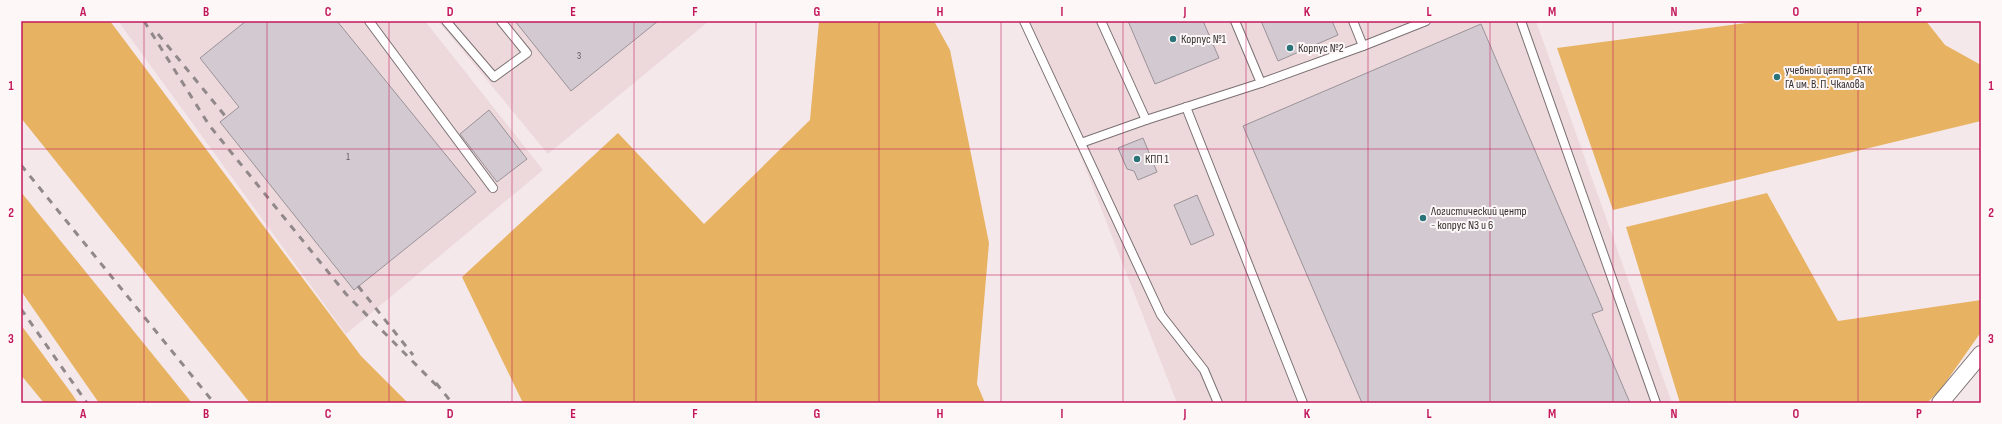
<svg xmlns="http://www.w3.org/2000/svg" width="2002" height="424" font-family="'Sofia Sans Condensed',sans-serif">
<style>
.built{fill:#edd9dc}
.forest{fill:#e7b261}
.building{fill:#d3cad1;stroke:#9a9298}
.lines{fill:none;stroke-linecap:round;stroke-linejoin:round}
.service-casing{stroke:#7b7172;stroke-width:10}
.minor-casing{stroke:#7b7172;stroke-width:18}
.service{stroke:#fff;stroke-width:8}
.minor{stroke:#fff;stroke-width:16}
.rail{stroke:#91888a;stroke-width:3;stroke-dasharray:7 7;stroke-linecap:butt}
.grid{fill:none;stroke:#c2185b;stroke-width:1;stroke-opacity:0.55}
.poi-dot{fill:#297379;stroke:#fef7f8;stroke-width:1.5}
.labels{text-anchor:middle;dominant-baseline:central;stroke-width:4;stroke-linejoin:round;paint-order:stroke}
.number-label{font-size:10px;fill:#5c5659}
.poi-label{font-size:12px;fill:#353031;stroke:#fef7f8;text-anchor:start}
.neatline{fill:none;stroke:#c2185b;stroke-width:1.5}
.grid-label{font-size:13px;text-anchor:middle;font-weight:bold;fill:#c2185b}
</style>
<rect width="100%" height="100%" fill="#f4e8ea"/>
<!-- built -->
<g class="built">
<polygon points="118,21 425,21 543,170 346,334"/>
<polygon points="438,21 709,21 548,154"/>
<polygon points="1028,21 1536,21 1672,403 1177,403"/>
</g>
<!-- forest -->
<g class="forest">
<polygon points="21,21 110,21 361,356 408,403 250,403 21,118"/>
<polygon points="819,21 934,21 950,50 989,243 977,384 985,403 523,403 462,277 618,133 704,224 810,120"/>
<polygon points="1761,21 1926,21 1945,45 1981,65 1981,121 1613,210 1557,48"/>
<polygon points="21,192 192,403 99,403 21,291"/>
<polygon points="1767,193 1838,321 1981,300 1981,332 1941,389 1927,403 1680,403 1626,227"/>
<polygon points="21,325 72,394 78,403 44,403 21,375"/>
</g>
<!-- building -->
<g class="building">
<polygon points="246,21 337,21 476,192 354,290 220,122 239,107 200,58"/>
<polygon points="515,21 658,21 571,91"/>
<polygon points="1128,21 1203,21 1219,58 1155,84"/>
<polygon points="1261,21 1332,21 1338,35 1278,61"/>
<polygon points="1481,24 1603,310 1592,314 1630,403 1362,403 1243,126"/>
<polygon points="489,110 527,159 497,182 460,134"/>
<polygon points="1143,138 1157,172 1138,180 1134,171 1127,169 1118,148"/>
<polygon points="1197,195 1214,235 1191,245 1174,205"/>
</g>
<g class="lines">
<!-- service casing -->
<g class="service-casing">
<g id="service">
<polyline points="369,21 493,188"/>
<polyline points="446,21 494,77 527,53 501,21"/>
<polyline points="1024,21 1161,315 1204,370 1218,403"/>
<polyline points="1521,21 1656,403"/>
<polyline points="1363,46 1426,21"/>
<polyline points="1261,83 1363,46 1353,21"/>
<polyline points="1186,107 1303,403"/>
<polyline points="1146,120 1261,83 1235,21"/>
<polyline points="1081,143 1146,120 1101,21"/>
</g>
</g>
<!-- minor casing -->
<g class="minor-casing">
<polyline id="minor" points="1940,403 1981,354"/>
</g>
<!-- service -->
<use href="#service" class="service"/>
<!-- minor -->
<use href="#minor" class="minor"/>
<!-- rail -->
<g class="rail">
<polyline points="144,21 209,125 346,294 439,388"/>
<polyline points="158,34 226,117"/>
<polyline points="21,165 214,403"/>
<polyline points="358,286 413,355"/>
<polyline points="21,309 87,403"/>
<polyline points="436,383 452,403"/>
</g>
</g>
<!-- grid -->
<path class="grid" d="M 144,21 L 144,403M 267,21 L 267,403M 389,21 L 389,403M 512,21 L 512,403M 634,21 L 634,403M 756,21 L 756,403M 879,21 L 879,403M 1001,21 L 1001,403M 1123,21 L 1123,403M 1246,21 L 1246,403M 1368,21 L 1368,403M 1490,21 L 1490,403M 1613,21 L 1613,403M 1735,21 L 1735,403M 1858,21 L 1858,403M 21,149 L 1981,149M 21,275 L 1981,275"/>
<!-- markers -->
<g class="poi-dot">
<circle cx="1173" cy="39" r="4"/>
<circle cx="1290" cy="48" r="4"/>
<circle cx="1777" cy="77" r="4"/>
<circle cx="1137" cy="159" r="4"/>
<circle cx="1423" cy="218" r="4"/>
</g>
<g class="labels">
<!-- number labels -->
<g class="number-label">
<text x="579" y="56">3</text>
<text x="348" y="157">1</text>
</g>
<!-- poi labels -->
<g class="poi-label">
<text x="1181" y="39">Корпус №1</text>
<text x="1298" y="48">Корпус №2</text>
<text x="1785" y="70">учебный центр ЕАТК<tspan x="1785" dy="14">ГА им. В. П. Чкалова</tspan></text>
<text x="1145" y="159">КПП 1</text>
<text x="1431" y="211">Логистический центр<tspan x="1431" dy="14">- копрус N3 и 6</tspan></text>
</g>
</g>
<!-- border -->
<rect width="2002" height="424" fill="none" stroke="#fef7f8" stroke-width="44"/>
<rect x="22" y="22" width="1958" height="380" class="neatline"/>
<g class="grid-label">
<text x="83" y="16">A</text>
<text x="206" y="16">B</text>
<text x="328" y="16">C</text>
<text x="450" y="16">D</text>
<text x="573" y="16">E</text>
<text x="695" y="16">F</text>
<text x="817" y="16">G</text>
<text x="940" y="16">H</text>
<text x="1062" y="16">I</text>
<text x="1185" y="16">J</text>
<text x="1307" y="16">K</text>
<text x="1429" y="16">L</text>
<text x="1552" y="16">M</text>
<text x="1674" y="16">N</text>
<text x="1796" y="16">O</text>
<text x="1919" y="16">P</text>
<text x="11" y="90">1</text>
<text x="1991" y="90">1</text>
<text x="11" y="217">2</text>
<text x="1991" y="217">2</text>
<text x="11" y="343">3</text>
<text x="1991" y="343">3</text>
<text x="83" y="418">A</text>
<text x="206" y="418">B</text>
<text x="328" y="418">C</text>
<text x="450" y="418">D</text>
<text x="573" y="418">E</text>
<text x="695" y="418">F</text>
<text x="817" y="418">G</text>
<text x="940" y="418">H</text>
<text x="1062" y="418">I</text>
<text x="1185" y="418">J</text>
<text x="1307" y="418">K</text>
<text x="1429" y="418">L</text>
<text x="1552" y="418">M</text>
<text x="1674" y="418">N</text>
<text x="1796" y="418">O</text>
<text x="1919" y="418">P</text>
</g>
</svg>
